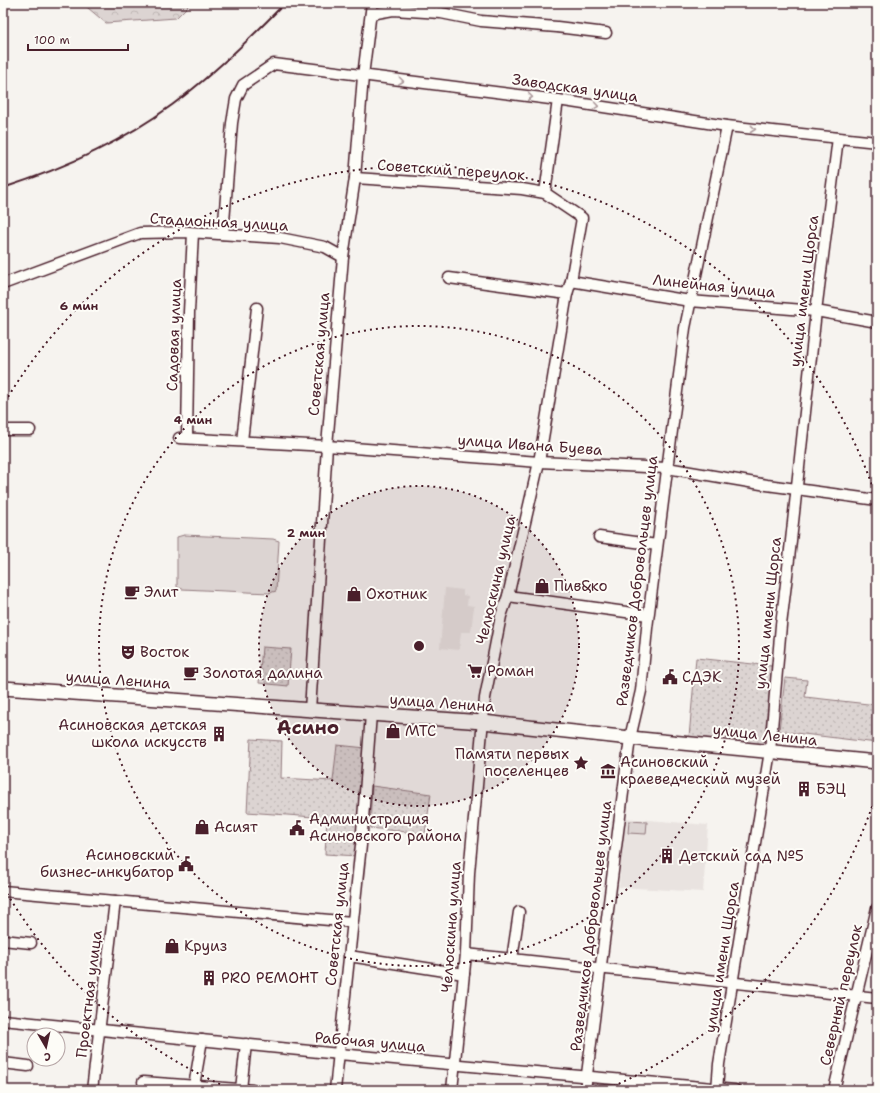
<svg xmlns="http://www.w3.org/2000/svg" width="880" height="1093" font-family="'Shantell Sans',sans-serif">
<style>
.built{fill:#e9e3e0}
.grass{fill:#dcd4d2;stroke:#937a7e}
.forest{fill:url(#forest-crowns);stroke:#937a7e}
.park{fill:url(#park-dots);stroke:#937a7e}
.lines{fill:none;stroke-linecap:round;stroke-linejoin:round}
.minor-casing{stroke:#4a1f2b;stroke-width:13}
.major-casing{stroke:#4a1f2b;stroke-width:16}
.minor{stroke:#fdfcf7;stroke-width:10}
.major{stroke:#fdfcf7;stroke-width:13}
.rail{stroke:#4a1f2b;stroke-width:2}
.oneway{stroke:#ac999b}
.ring{fill:none;stroke:#4a1f2b;stroke-width:2;stroke-dasharray:2 4}
.labels{text-anchor:middle;dominant-baseline:central;stroke-width:4;stroke-linejoin:round;paint-order:stroke}
.street-label{font-size:15px;fill:#4a1f2b;stroke:#fdfcf7}
.poi-label{font-size:15px;fill:#4a1f2b;stroke:#fdfcf7;text-anchor:start}
.district-label{font-size:19px;font-weight:bold;fill:#4a1f2b;stroke:#fdfcf7}
.centre{fill:#4a1f2b;stroke:#fdfcf7;stroke-width:2}
.ring-label{font-size:12px;text-anchor:middle;font-weight:bold;fill:#4a1f2b;stroke:#fdfcf7;stroke-width:4;stroke-linejoin:round;paint-order:stroke}
</style>
<defs>
<pattern id="forest-crowns" width="20" height="18" patternUnits="userSpaceOnUse"><rect width="20" height="18" fill="#dcd4d2"/><path d="M2 6a3 3 0 1 1 6 0M12 15a3 3 0 1 1 6 0" fill="none" stroke="#beb6b4"/></pattern>
<pattern id="park-dots" width="8" height="8" patternUnits="userSpaceOnUse"><rect width="8" height="8" fill="#dcd4d2"/><path d="M2 2h.1M6 6h.1" fill="none" stroke="#beb6b4" stroke-width="1.8" stroke-linecap="round"/></pattern>
</defs>
<rect width="100%" height="100%" fill="#f6f3ef"/>
<filter id="ink" filterUnits="userSpaceOnUse"><feTurbulence type="fractalNoise" baseFrequency=".025" numOctaves="2"/><feDisplacementMap in="SourceGraphic" scale="8" xChannelSelector="R" yChannelSelector="G"/><feConvolveMatrix kernelMatrix="1 2 1 2 8 2 1 2 1" color-interpolation-filters="sRGB"/></filter>
<g filter="url(#ink)">
<!-- built -->
<g class="built">
<polygon points="445,588 463,590 463,595 468,596 467,605 474,606 471,632 461,632 459,650 440,648"/>
<polygon points="624,818 708,825 703,892 619,887"/>
</g>
<!-- grass -->
<g class="grass">
<polygon points="184,535 273,539 279,541 276,591 269,593 182,589 177,587 177,537"/>
<polygon points="629,821 647,822 646,834 628,833"/>
</g>
<!-- forest -->
<polygon class="forest" points="82,3 191,3 176,18 106,23"/>
<!-- park -->
<g class="park">
<polygon points="262,647 291,649 288,686 259,683"/>
<polygon points="696,658 772,666 764,744 689,737"/>
<polygon points="785,678 807,680 805,697 877,705 877,743 779,731"/>
<polygon points="251,739 282,741 281,778 333,781 337,745 366,748 357,856 325,854 327,818 247,812"/>
<polygon points="372,786 431,794 425,834 370,828"/>
</g>
<g class="lines">
<!-- minor casing -->
<g class="minor-casing">
<g id="minor">
<polyline points="371,14 393,10 441,13 481,21 557,27 606,33"/>
<polyline points="355,178 522,189 545,193"/>
<polyline points="223,234 232,123 236,99 243,85 274,64 558,100 727,126 877,142"/>
<polyline points="449,278 567,294"/>
<polyline points="571,281 690,301 816,311 877,322"/>
<polyline points="3,284 140,233 188,232 280,238 325,247 343,257"/>
<polyline points="3,430 30,430"/>
<polyline points="179,438 327,446 539,462 667,468 767,485 877,500"/>
<polyline points="187,438 189,312 193,233"/>
<polyline points="242,441 257,308"/>
<polyline points="599,537 657,545"/>
<polyline points="508,596 648,615"/>
<polyline points="310,710 327,446 343,257 355,178 363,76 372,3"/>
<polyline points="3,891 352,922"/>
<polyline points="3,940 31,943"/>
<polyline points="466,954 877,998"/>
<polyline points="349,956 464,974"/>
<polyline points="512,959 519,912"/>
<polyline points="3,1020 339,1054 735,1090"/>
<polyline points="3,1063 28,1066"/>
<polyline points="143,1082 252,1090"/>
<polyline points="194,1086 202,1040"/>
<polyline points="241,1089 246,1044"/>
<polyline points="92,1090 115,901"/>
<polyline points="335,1090 361,845 371,714"/>
<polyline points="452,1090 466,954 469,873 485,698 501,616 508,596 539,462 567,294 571,281 582,218 545,193 558,100"/>
<polyline points="585,1090 630,738 641,691 647,628 685,328 727,126"/>
<polyline points="717,1090 719,1064 770,751 781,625 789,559 816,311 838,138"/>
<polyline points="834,1090 877,908"/>
</g>
</g>
<!-- major casing -->
<g class="major-casing">
<polyline id="major" points="3,688 483,722 630,738 877,762"/>
</g>
<!-- minor -->
<use href="#minor" class="minor"/>
<!-- major -->
<use href="#major" class="major"/>
<!-- rail -->
<path class="rail" d="M 3,188 C 62,169 122,142 172,105 C 213,75 249,40 285,3"/>
</g>
<!-- one-way arrows -->
<defs><path id="oneway-chevron" d="M-2-3.5L2.5 0L-2 3.5" fill="none" stroke-width="1.6" stroke-linecap="round" stroke-linejoin="round"/></defs>
<g class="oneway">
<use href="#oneway-chevron" transform="translate(401 81) rotate(7)"/>
<use href="#oneway-chevron" transform="translate(530 97) rotate(7)"/>
<use href="#oneway-chevron" transform="translate(596 106) rotate(9)"/>
<use href="#oneway-chevron" transform="translate(753 129) rotate(6)"/>
</g>
</g>
<!-- distance rings -->
<circle cx="419" cy="646" r="160" fill="#4a1f2b" fill-opacity=".12"/>
<g class="ring">
<circle cx="419" cy="646" r="160"/>
<circle cx="419" cy="646" r="320"/>
<path d="M876 795A481 481 0 0 1 607 1089M231 1089A481 481 0 0 1 5 890M5 402A481 481 0 0 1 876 497"/>
</g>
<!-- icons -->
<defs>
<g id="shop-bare" transform="scale(1.2)"><path d="M-5-2.5h2.3a2.7 3.5 0 0 1 5.4 0H5L5.5 6h-11ZM-1.5-2.5h3a1.5 2.3 0 0 0-3 0Z" fill="#4a1f2b" stroke="#fdfcf7" stroke-width="2.5" paint-order="stroke"/></g>
<g id="cafe-bare" transform="scale(1.2)"><path d="M-5.5-4.5H6V0H3Q3 3.5 0 3.5H-2.5Q-5.5 3.5-5.5 0ZM3-3.2v2h1.7v-2ZM-6 4.5H4V6H-6Z" fill="#4a1f2b" stroke="#fdfcf7" stroke-width="2.5" paint-order="stroke"/></g>
<g id="theatre-bare" transform="scale(1.2)"><path d="M-5-5.5Q0-4 5-5.5V0Q5 5 0 6Q-5 5-5 0ZM-3.3-2.5H-1v1.5H-3.3ZM1-2.5H3.3v1.5H1ZM-2.8 1Q0 5.5 2.8 1Z" fill="#4a1f2b" stroke="#fdfcf7" stroke-width="2.5" paint-order="stroke"/></g>
<g id="supermarket-bare" transform="scale(1.2)"><path d="M-6-5.5h2.5l.6 2H6L4.5 2H-2.5L-4.4-4H-6ZM-1.5 3.2a1.3 1.3 0 1 0 .1 0ZM3 3.2a1.3 1.3 0 1 0 .1 0Z" fill="#4a1f2b" stroke="#fdfcf7" stroke-width="2.5" paint-order="stroke"/></g>
<g id="civic-bare" transform="scale(1.2)"><path d="M-.6-6.5H3V-4.5H.6V-3L4-1V1h2V6H-6V1h2V-1L-.6-3ZM-1.2 2.5V6h2.4V2.5Z" fill="#4a1f2b" stroke="#fdfcf7" stroke-width="2.5" paint-order="stroke"/></g>
<g id="building-bare" transform="scale(1.2)"><path d="M-4-6H4V6H1V3H-1V6H-4ZM-2.5-4.3h1.7v1.8h-1.7ZM.8-4.3h1.7v1.8H.8ZM-2.5-1h1.7V.8h-1.7ZM.8-1h1.7V.8H.8Z" fill="#4a1f2b" stroke="#fdfcf7" stroke-width="2.5" paint-order="stroke"/></g>
<g id="sight-bare" transform="scale(1.2)"><path d="M0-6L1.8-2.2L6-1.7L2.9 1.2L3.7 5.4L0 3.3L-3.7 5.4L-2.9 1.2L-6-1.7L-1.8-2.2Z" fill="#4a1f2b" stroke="#fdfcf7" stroke-width="2.5" paint-order="stroke"/></g>
<g id="museum-bare" transform="scale(1.2)"><path d="M0-6L6-3V-2H-6V-3ZM-5-1h2V3h-2ZM-1-1h2V3h-2ZM3-1h2V3H3ZM-6 4H6V6H-6Z" fill="#4a1f2b" stroke="#fdfcf7" stroke-width="2.5" paint-order="stroke"/></g>
</defs>
<g fill-rule="evenodd">
<use href="#shop-bare" x="542" y="586"/>
<use href="#cafe-bare" x="132" y="592"/>
<use href="#shop-bare" x="354" y="594"/>
<use href="#theatre-bare" x="128" y="652"/>
<use href="#supermarket-bare" x="475" y="671"/>
<use href="#cafe-bare" x="191" y="673"/>
<use href="#civic-bare" x="670" y="677"/>
<use href="#shop-bare" x="393" y="731"/>
<use href="#building-bare" x="219" y="734"/>
<use href="#sight-bare" x="581" y="763"/>
<use href="#museum-bare" x="608" y="771"/>
<use href="#building-bare" x="804" y="789"/>
<use href="#shop-bare" x="202" y="827"/>
<use href="#civic-bare" x="297" y="828"/>
<use href="#building-bare" x="667" y="856"/>
<use href="#civic-bare" x="186" y="864"/>
<use href="#shop-bare" x="172" y="946"/>
<use href="#building-bare" x="209" y="978"/>
</g>
<g class="labels">
<!-- street labels -->
<g class="street-label">
<text transform="translate(575 88) rotate(8)">Заводская улица</text>
<text transform="translate(451 170) rotate(4)">Советский переулок</text>
<text transform="translate(219 222) rotate(3)">Стадионная улица</text>
<text transform="translate(714 286) rotate(6)">Линейная улица</text>
<text transform="translate(804 291) rotate(-83)">улица имени Щорса</text>
<text transform="translate(174 335) rotate(-88)">Садовая улица</text>
<text transform="translate(319 354) rotate(-85)">Советская улица</text>
<text transform="translate(530 445) rotate(4)">улица Ивана Буева</text>
<text transform="translate(496 580) rotate(-77)">Челюскина улица</text>
<text transform="translate(637 581) rotate(-83)">Разведчиков Добровольцев улица</text>
<text transform="translate(768 613) rotate(-84)">улица имени Щорса</text>
<text transform="translate(118 680) rotate(4)">улица Ленина</text>
<text transform="translate(442 703) rotate(4)">улица Ленина</text>
<text transform="translate(765 735) rotate(6)">улица Ленина</text>
<text transform="translate(337 924) rotate(-84)">Советская улица</text>
<text transform="translate(591 926) rotate(-83)">Разведчиков Добровольцев улица</text>
<text transform="translate(451 927) rotate(-86)">Челюскина улица</text>
<text transform="translate(722 957) rotate(-81)">улица имени Щорса</text>
<text transform="translate(89 994) rotate(-83)">Проектная улица</text>
<text transform="translate(841 995) rotate(-77)">Северный переулок</text>
<text transform="translate(370 1042) rotate(5)">Рабочая улица</text>
</g>
<!-- poi labels -->
<g class="poi-label">
<text x="554" y="586">Пив&amp;ко</text>
<text x="144" y="592">Элит</text>
<text x="366" y="594">Охотник</text>
<text x="140" y="652">Восток</text>
<text x="487" y="671">Роман</text>
<text x="203" y="673">Золотая далина</text>
<text x="682" y="677">СДЭК</text>
<text x="207" y="725" text-anchor="end">Асиновская детская<tspan x="207" dy="17">школа искусств</tspan></text>
<text x="405" y="731">МТС</text>
<text x="569" y="754" text-anchor="end">Памяти первых<tspan x="569" dy="17">поселенцев</tspan></text>
<text x="620" y="762">Асиновский<tspan x="620" dy="17">краеведческий музей</tspan></text>
<text x="816" y="789">БЭЦ</text>
<text x="309" y="819">Администрация<tspan x="309" dy="17">Асиновского района</tspan></text>
<text x="214" y="827">Асият</text>
<text x="174" y="855" text-anchor="end">Асиновский<tspan x="174" dy="17">бизнес-инкубатор</tspan></text>
<text x="679" y="856">Детский сад №5</text>
<text x="184" y="946">Круиз</text>
<text x="221" y="978">PRO РЕМОНТ</text>
</g>
<!-- district labels -->
<g class="district-label">
<text x="308" y="727">Асино</text>
</g>
</g>
<circle cx="419" cy="646" r="6" class="centre"/>
<g class="ring-label">
<text x="79" y="310">6 мин</text>
<text x="193" y="424">4 мин</text>
<text x="306" y="537">2 мин</text>
</g>
<!-- margin -->
<rect width="880" height="1093" fill="none" stroke="#fdfcf7" stroke-width="16"/>
<rect x="8" y="8" width="864" height="1077" fill="none" stroke="#4a1f2b" stroke-width="1.5" filter="url(#ink)"/>
<!-- north arrow -->
<g transform="translate(46 1047) rotate(171)"><circle r="19" fill="#fdfcf7" stroke="#b5a4a5"/>
<path d="M0-3L7 15L0 10L-7 15Z" fill="#4a1f2b"/>
<text y="-6" font-size="11" font-weight="bold" text-anchor="middle" fill="#4a1f2b">С</text>
</g>
<!-- scale -->
<path d="M28 44v6h100v-6" fill="none" stroke="#4a1f2b" stroke-width="2"/>
<text x="34" y="44" font-size="12" fill="#4a1f2b" stroke="#fdfcf7" stroke-width="3" paint-order="stroke">100 m</text>
</svg>
